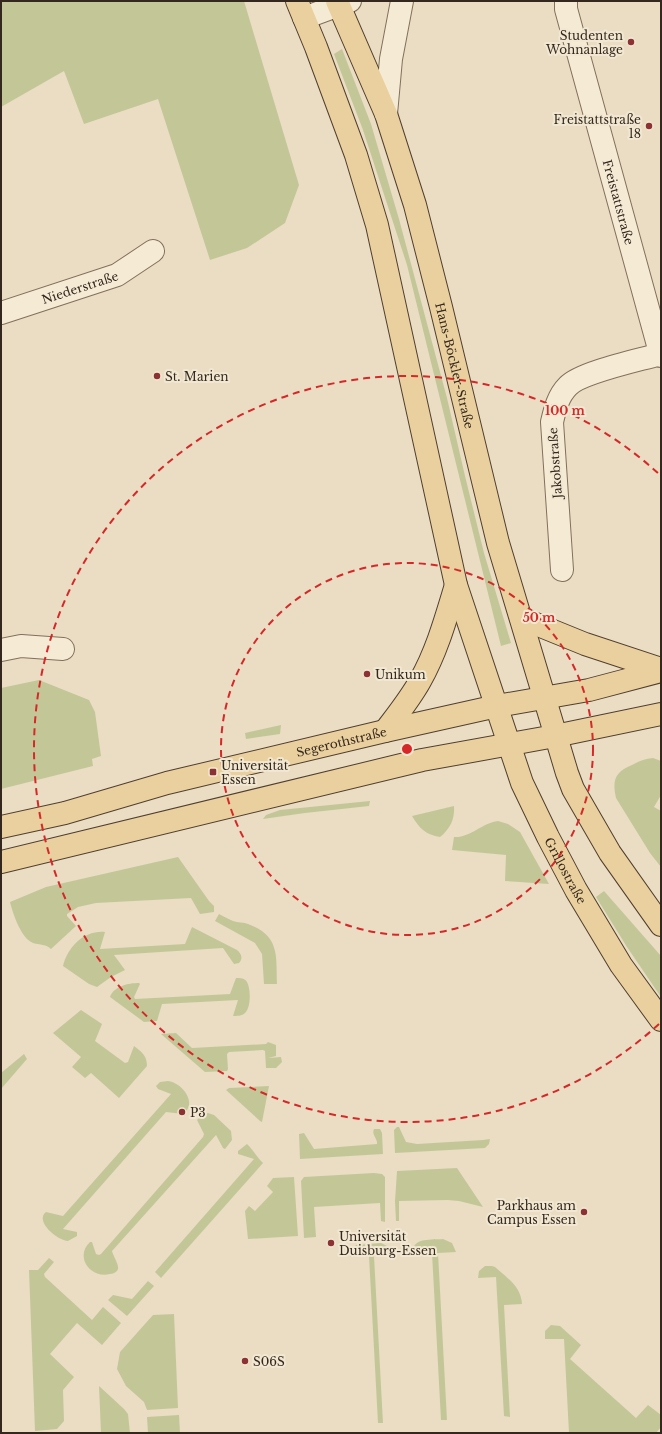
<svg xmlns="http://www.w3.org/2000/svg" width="662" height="1434" font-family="'Libre Baskerville',serif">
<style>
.green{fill:#c3c798}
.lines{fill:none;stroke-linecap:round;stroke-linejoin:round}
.minor-casing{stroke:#826f5c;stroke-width:24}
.major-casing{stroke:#503e2f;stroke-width:24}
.minor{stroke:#f5ebd5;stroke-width:22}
.major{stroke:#ead09e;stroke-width:22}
.ring{fill:none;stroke:#d62828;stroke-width:2;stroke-dasharray:7 5}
.poi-dot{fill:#8c3134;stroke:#f2e8d2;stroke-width:1.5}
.labels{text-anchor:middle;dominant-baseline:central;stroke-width:4;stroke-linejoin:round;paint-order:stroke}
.poi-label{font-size:12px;fill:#34281e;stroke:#f2e8d2;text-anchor:start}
.street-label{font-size:12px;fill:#34281e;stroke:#f2e8d2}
.centre{fill:#d62828;stroke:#f2e8d2;stroke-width:2}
.ring-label{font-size:12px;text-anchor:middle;font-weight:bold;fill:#d62828;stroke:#f2e8d2;stroke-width:4;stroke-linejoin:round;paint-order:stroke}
</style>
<rect width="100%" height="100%" fill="#eaddc3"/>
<!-- green -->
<g class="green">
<polygon points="1,1 244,1 299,185 285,223 247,248 210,260 158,99 84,124 64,71 1,107"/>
<polygon points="342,49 371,124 399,219 447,398 465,476 484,553 511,643 501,646 407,265 363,130 334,54"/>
<polygon points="39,680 89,700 95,712 101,756 92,759 93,766 1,789 1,688"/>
<polygon points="281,725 280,734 246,739 245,733"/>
<path d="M 653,758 L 661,761 L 661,795 L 654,807 L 661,811 L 661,867 L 650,853 L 616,798 C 612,780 615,772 632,765 C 639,761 645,759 653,758 Z"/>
<polygon points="370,801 369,806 305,813 263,819 266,815 280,810"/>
<path d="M 454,806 C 455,819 450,829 440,837 C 426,835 419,828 412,816 Z"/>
<path d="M 498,821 L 508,824 L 520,832 L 549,884 L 505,881 L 506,855 L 452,850 L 454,837 C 470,838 482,823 498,821 Z"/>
<path d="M 178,857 L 209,901 L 214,906 L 214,912 L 200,914 L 191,898 L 96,903 L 78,907 L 67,914 L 67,916 L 76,926 L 51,949 C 46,944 40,945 33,943 C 21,938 13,914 10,902 L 46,887 Z"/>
<polygon points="604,891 661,956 661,997 627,947 596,897"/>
<path d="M 219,914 C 223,916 228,919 233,921 C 238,923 244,922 248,924 C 280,936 276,955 277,984 L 264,984 L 262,954 L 255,943 L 215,921 Z"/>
<path d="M 192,927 L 237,950 C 242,954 243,959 239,963 L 234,964 L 223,948 L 114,955 L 125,970 L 111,977 L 97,987 L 89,984 L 63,966 C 68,946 85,930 105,932 L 100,949 L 185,944 Z"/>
<path d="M 236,978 C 240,978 245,978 247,982 C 251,989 251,1008 245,1013 C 242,1016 237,1016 233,1016 L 238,1000 L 162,1004 L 157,1021 L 144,1022 L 110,997 C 114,986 128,983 139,983 L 140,984 L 134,997 L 135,999 L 230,994 Z"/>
<path d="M 81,1010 L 102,1024 L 95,1041 L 125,1063 L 128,1062 L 134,1046 C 142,1052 147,1056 147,1066 L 119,1098 L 91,1073 L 85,1078 L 72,1067 L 81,1057 L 53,1033 Z"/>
<polygon points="176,1033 192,1048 266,1044 268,1042 276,1045 276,1056 268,1058 281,1057 282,1062 276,1068 266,1068 265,1051 263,1050 229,1052 227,1054 228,1069 227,1071 205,1072 161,1034"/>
<polygon points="24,1054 27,1059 1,1089 1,1073"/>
<path d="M 168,1081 C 183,1083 198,1104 183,1114 L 166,1112 L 63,1229 L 77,1232 L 77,1236 L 68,1241 C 58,1241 34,1221 46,1212 L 63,1216 L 171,1094 L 158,1089 L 156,1086 L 160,1082 Z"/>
<polygon points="269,1086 262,1122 260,1121 226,1090 229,1088"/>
<path d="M 208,1113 L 214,1115 L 231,1131 L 232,1140 L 225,1149 L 223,1148 L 216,1135 L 112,1251 C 113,1256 119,1264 118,1269 C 117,1272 113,1274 110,1274 C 91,1279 74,1257 90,1242 L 92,1242 L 96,1254 L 99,1255 L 101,1254 L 203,1137 L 204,1134 L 197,1120 L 202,1115 Z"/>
<polygon points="397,1127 399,1127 406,1142 417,1144 483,1140 490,1139 489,1144 485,1148 395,1153 394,1130"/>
<path d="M 374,1129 L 380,1129 L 382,1133 L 383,1154 L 300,1159 L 299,1134 L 304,1133 L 314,1149 L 377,1144 C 378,1139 371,1134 374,1129 Z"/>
<path d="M 247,1144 C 253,1150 257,1157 263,1163 L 161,1278 L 155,1272 L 254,1159 L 238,1154 L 238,1151 Z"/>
<polygon points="457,1168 483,1207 459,1201 447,1200 399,1201 399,1221 396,1221 395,1201 397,1171"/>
<polygon points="374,1173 382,1174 385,1177 385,1222 381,1221 380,1203 314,1207 316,1237 304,1238 301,1181 304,1177"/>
<polygon points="294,1177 298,1236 248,1239 245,1211 249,1206 255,1211 273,1192 267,1186 273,1178"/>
<path d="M 443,1239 L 452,1243 L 456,1252 L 438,1253 L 447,1420 L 441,1420 L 432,1253 L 413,1254 C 411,1237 432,1240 443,1239 Z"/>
<polygon points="381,1243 389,1247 392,1256 374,1256 383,1423 378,1423 369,1256 350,1257 351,1252 356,1245"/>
<polygon points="49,1258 54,1262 44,1274 45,1277 92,1320 103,1307 121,1323 102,1345 77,1323 50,1354 74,1377 63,1390 64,1421 57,1429 35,1431 29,1270 38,1270"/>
<path d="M 485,1266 L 492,1266 L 495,1267 C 507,1278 521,1286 522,1304 L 504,1305 L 510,1417 L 504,1416 L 496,1277 L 478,1278 L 479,1271 Z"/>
<polygon points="148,1281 154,1286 127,1316 108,1300 113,1295 132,1299"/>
<polygon points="174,1314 178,1408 147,1410 144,1402 126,1386 117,1369 120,1352 153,1315"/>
<polygon points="551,1325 560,1326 581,1345 570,1359 636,1418 648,1405 661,1415 661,1427 656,1433 569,1433 564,1339 545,1339 545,1331"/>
<polygon points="99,1386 124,1409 128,1414 130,1433 101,1433"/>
<polygon points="179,1415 180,1433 148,1433 147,1417"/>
</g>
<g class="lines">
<!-- minor casing -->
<g class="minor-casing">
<g id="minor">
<path id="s1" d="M 566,1 L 566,9 L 661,356"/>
<polyline points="304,18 350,1"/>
<polyline points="386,114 391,59 402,1"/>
<path id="s2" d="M 1,313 L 117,275 L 153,251"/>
<path d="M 562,570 L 552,422 C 555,409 558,396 568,386 C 581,372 640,360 660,354"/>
<polyline points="1,650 21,646 63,649"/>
</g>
</g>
<!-- major casing -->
<g class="major-casing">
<g id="major">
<path id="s3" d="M 297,1 L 316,47 L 356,155 L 377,225 L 456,585 L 522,783 L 548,837 L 576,890 L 621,965 L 661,1020"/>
<path id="s4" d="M 337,1 L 386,114 L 415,205 L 441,307 L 498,543 L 567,773 L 573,789 L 610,853 L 661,925"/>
<polyline points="521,618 585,644 661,669"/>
<path d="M 385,731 C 397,715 410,699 420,681 C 437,651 446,618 456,585"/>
<path id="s5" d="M 1,827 L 65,813 L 167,783 L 385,731 L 497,706 L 589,690 L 661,671"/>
<polyline points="1,862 422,760 555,736 661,714"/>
</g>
</g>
<!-- minor -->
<use href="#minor" class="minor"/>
<!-- major -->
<use href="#major" class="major"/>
</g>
<!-- distance rings -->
<g class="ring">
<circle cx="407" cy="749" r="186"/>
<path d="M659 1024A373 373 0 1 1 659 474"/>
</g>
<!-- markers -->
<g class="poi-dot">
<circle cx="631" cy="42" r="4"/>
<circle cx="649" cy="126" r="4"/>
<circle cx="157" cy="376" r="4"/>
<circle cx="367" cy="674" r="4"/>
<rect x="209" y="768" width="8" height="8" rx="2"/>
<circle cx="182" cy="1112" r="4"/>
<circle cx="584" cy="1212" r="4"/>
<circle cx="331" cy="1243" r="4"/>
<circle cx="245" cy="1361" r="4"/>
</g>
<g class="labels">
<!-- poi labels -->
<g class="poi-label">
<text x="623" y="35" text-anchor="end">Studenten<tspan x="623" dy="14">Wohnanlage</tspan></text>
<text x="641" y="119" text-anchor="end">Freistattstraße<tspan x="641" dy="14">18</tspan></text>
<text x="165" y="376">St. Marien</text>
<text x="375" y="674">Unikum</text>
<text x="221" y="765">Universität<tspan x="221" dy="14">Essen</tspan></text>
<text x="190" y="1112">P3</text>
<text x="576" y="1205" text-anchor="end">Parkhaus am<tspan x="576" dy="14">Campus Essen</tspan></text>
<text x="339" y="1236">Universität<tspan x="339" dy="14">Duisburg-Essen</tspan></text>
<text x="253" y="1361">S06S</text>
</g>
<!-- street labels -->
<g class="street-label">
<text stroke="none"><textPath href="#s1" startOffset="208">Freistattstraße</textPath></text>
<text stroke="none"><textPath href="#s2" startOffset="83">Niederstraße</textPath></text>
<text stroke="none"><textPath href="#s4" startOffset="384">Hans-Böckler-Straße</textPath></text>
<text transform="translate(555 463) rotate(-94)">Jakobstraße</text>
<text stroke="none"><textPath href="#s5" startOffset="351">Segerothstraße</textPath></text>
<text stroke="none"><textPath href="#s3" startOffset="913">Grillostraße</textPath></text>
</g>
</g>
<circle cx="407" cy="749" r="6" class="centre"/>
<g class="ring-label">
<text x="565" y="415">100 m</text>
<text x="539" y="622">50 m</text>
</g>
<!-- border -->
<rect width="662" height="1434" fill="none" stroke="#34281e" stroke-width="4"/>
</svg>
